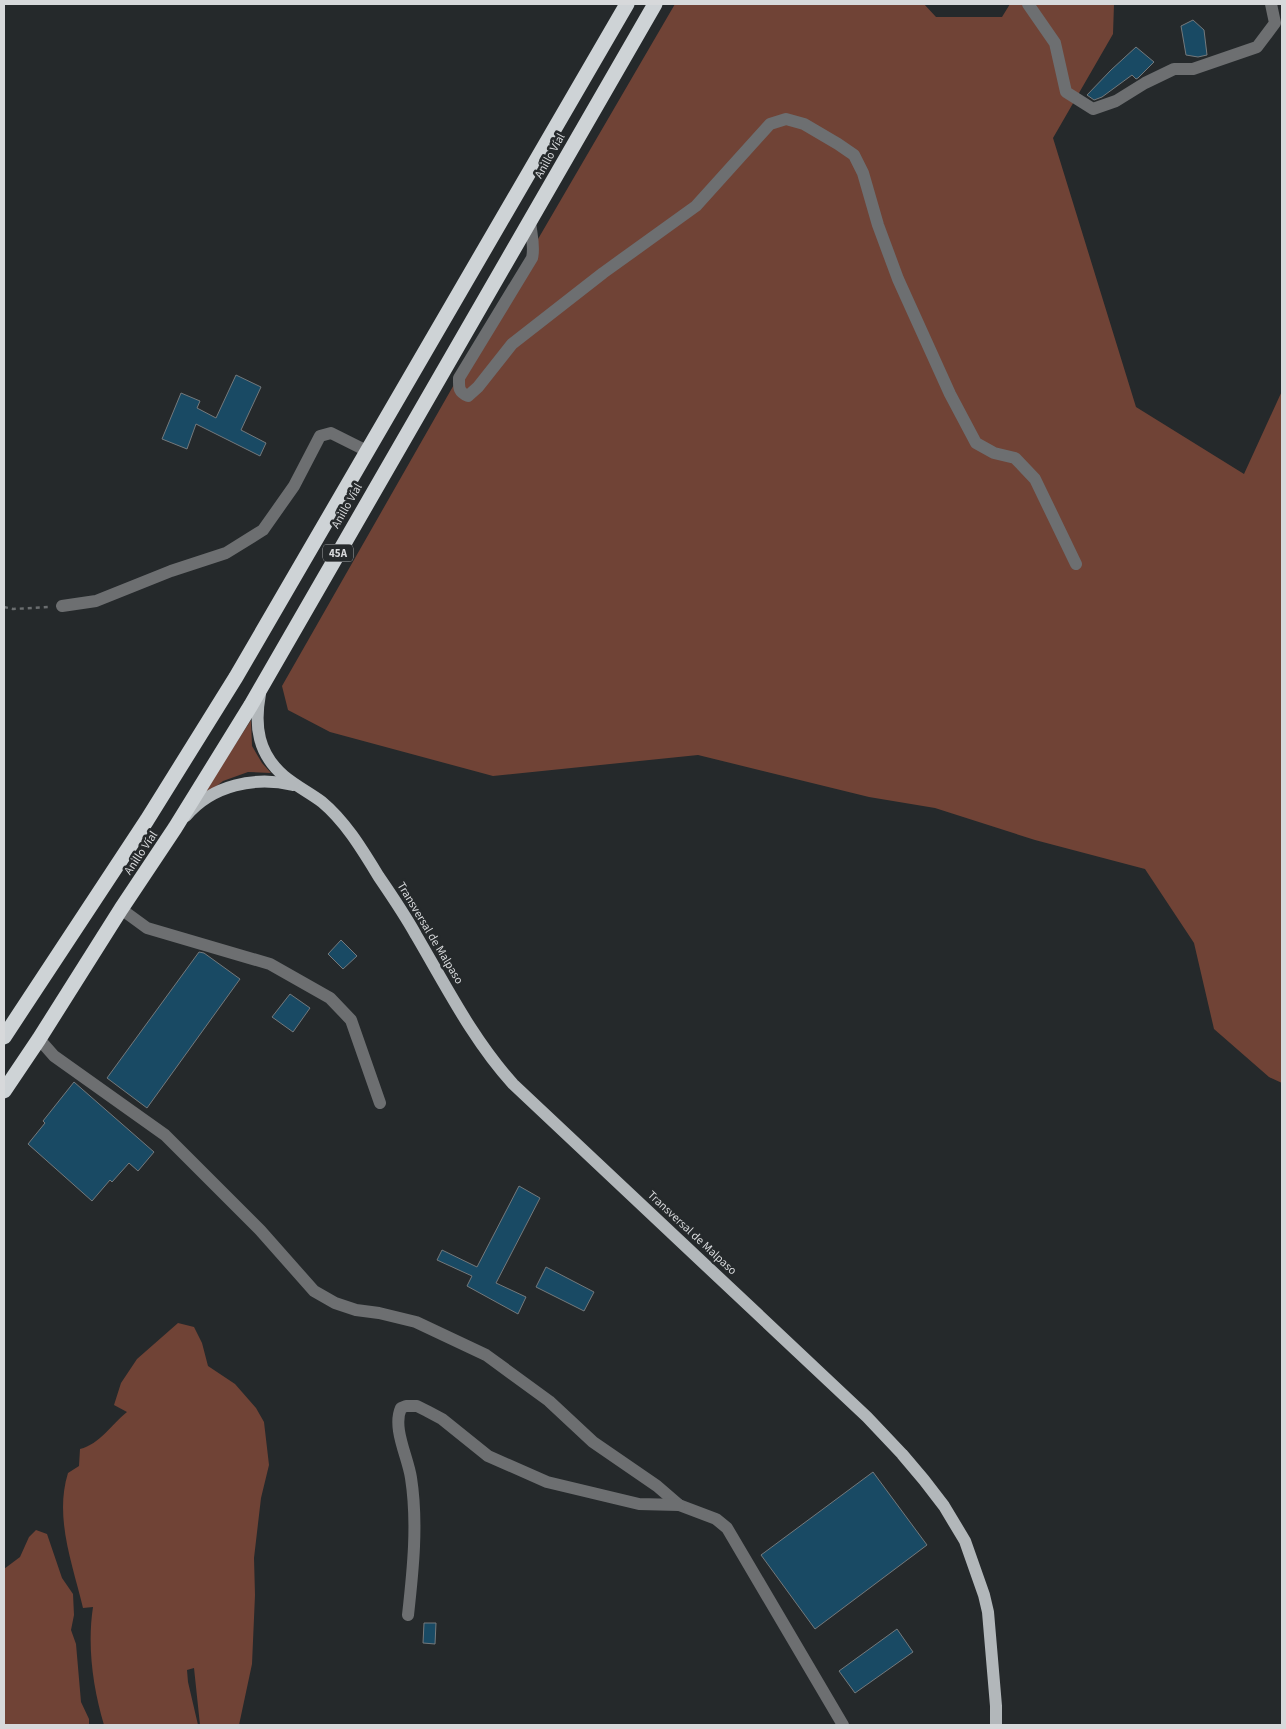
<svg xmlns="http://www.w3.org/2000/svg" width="1286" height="1729" font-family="'Source Sans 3',sans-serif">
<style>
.green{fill:#704336}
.building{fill:#194a64;stroke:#74797c}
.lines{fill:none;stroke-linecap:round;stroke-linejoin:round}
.path{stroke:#6a6d6f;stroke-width:2.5;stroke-dasharray:4 4;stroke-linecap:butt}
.minor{stroke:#6d6f71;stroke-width:12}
.major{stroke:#b2b7ba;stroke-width:12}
.highway{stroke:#ced3d6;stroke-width:15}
.labels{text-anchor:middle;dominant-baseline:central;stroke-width:5;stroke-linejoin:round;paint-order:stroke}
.shield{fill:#25292b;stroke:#a2a4a6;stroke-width:1}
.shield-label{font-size:11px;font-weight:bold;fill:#d7d9db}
.street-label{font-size:12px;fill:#d7d9db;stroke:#25292b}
</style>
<rect width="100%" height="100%" fill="#25292b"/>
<!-- green -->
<g class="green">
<polygon points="675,4 924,4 936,17 1002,17 1010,4 1114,4 1113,34 1053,138 1136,407 1244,474 1282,391 1282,1083 1269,1077 1214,1029 1194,943 1145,869 1035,840 935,808 869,797 698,755 493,776 330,732 288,710 282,686 492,318"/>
<polygon points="251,720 252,746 262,763 271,773 248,772 223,781 200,799"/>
<path d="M 178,1323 L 194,1327 L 202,1343 L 208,1366 L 235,1384 L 256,1408 L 264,1422 L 269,1465 L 261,1498 L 254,1558 L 255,1595 L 252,1664 L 239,1725 L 200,1725 L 194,1668 L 187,1670 L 188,1682 L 198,1725 L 104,1725 C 93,1688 87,1646 93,1607 L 83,1608 C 73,1565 54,1518 68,1473 L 79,1466 L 80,1449 C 100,1444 111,1425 127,1412 L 114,1405 L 121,1383 L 137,1359 Z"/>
<polygon points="36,1530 47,1534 62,1578 73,1594 74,1615 71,1630 76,1644 81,1702 89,1719 89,1725 4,1725 4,1569 20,1557 29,1537"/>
</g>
<!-- building -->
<g class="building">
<polygon points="1193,20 1204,30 1207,55 1198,57 1186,55 1181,26"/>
<polygon points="1136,47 1154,62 1138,78 1136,79 1132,75 1102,97 1094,100 1087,95 1111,70"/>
<polygon points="236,375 261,387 241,430 266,443 260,456 196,424 187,449 162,439 181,393 200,401 197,408 216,418"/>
<polygon points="341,940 357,956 343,969 328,954"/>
<polygon points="199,952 204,953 240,979 147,1108 107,1078"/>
<polygon points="290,994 310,1008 293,1032 272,1017"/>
<polygon points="74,1082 154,1152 138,1171 129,1163 112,1182 110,1180 92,1201 28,1144 45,1123 43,1121"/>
<polygon points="519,1186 540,1198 496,1283 526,1297 518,1314 467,1286 472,1276 437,1260 442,1250 477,1267"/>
<polygon points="546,1267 594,1292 584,1311 536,1287"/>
<polygon points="873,1472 927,1545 815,1629 761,1555"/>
<polygon points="424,1623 436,1623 435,1644 423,1643"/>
<polygon points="897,1629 913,1652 855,1693 839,1671"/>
</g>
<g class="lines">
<!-- path -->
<polyline class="path" points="4,607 13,609 49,607"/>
<!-- minor -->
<g class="minor">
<polyline points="1028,4 1055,43 1066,92 1093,109 1116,101 1145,83 1174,69 1193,69 1257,47 1275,23 1271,4"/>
<path d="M 530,221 C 531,234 535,246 532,258 L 459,378 C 459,387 458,392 468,396 L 478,387 L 512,344 L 603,273 L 696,206 L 770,124 L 786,119 L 804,124 L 838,144 L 854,155 L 863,173 L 878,225 L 898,279 L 950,394 L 976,443 L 994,453 L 1015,458 L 1035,479 L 1076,564"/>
<polyline points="62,606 96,601 171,571 226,553 263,530 294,486 320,436 331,433 367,451"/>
<polyline points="121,909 147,928 270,964 330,998 351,1020 380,1103"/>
<polyline points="39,1039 54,1056 165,1135 260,1230 314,1291 335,1303 356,1310 379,1313 416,1322 486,1355 549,1401 593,1442 657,1486 679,1505 716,1519 727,1528 843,1725"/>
<path d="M 408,1615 C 413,1570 418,1523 411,1478 C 408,1457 392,1428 401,1408 L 406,1406 L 417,1406 L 427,1411 L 442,1419 L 488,1456 L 547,1482 L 639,1504 L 679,1505"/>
</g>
<!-- major -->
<g class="major">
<path d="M 260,694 C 254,726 258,754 284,776 C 296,786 310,793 322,802 C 346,822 363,851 379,877 C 392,896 405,915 416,935 C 446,986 473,1040 513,1084 L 867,1417 L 902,1454 L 924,1480 L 944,1506 L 965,1541 L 984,1595 L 988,1612 L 996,1706 L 996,1725"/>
<path d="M 186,816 C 212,785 255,776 293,785"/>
</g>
<!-- highway -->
<g class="highway">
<polyline points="4,1037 147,820 236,677 627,4"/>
<polyline points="4,1091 39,1039 121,909 175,828 251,705 655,4"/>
</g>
</g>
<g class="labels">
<!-- shield labels -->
<rect class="shield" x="323" y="544.5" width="30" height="17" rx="4"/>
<g class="shield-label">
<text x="338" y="553">45A</text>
</g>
<!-- street labels -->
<g class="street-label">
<text transform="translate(550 156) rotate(-61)">Anillo Víal</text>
<text transform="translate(347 506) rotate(-60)">Anillo Víal</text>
<text transform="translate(141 853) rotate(-56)">Anillo Víal</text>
<text transform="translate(430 933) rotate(59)">Transversal de Malpaso</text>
<text transform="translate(692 1233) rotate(43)">Transversal de Malpaso</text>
</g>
</g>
<!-- border -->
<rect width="1286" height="1729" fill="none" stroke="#d7d9db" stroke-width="10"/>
</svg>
